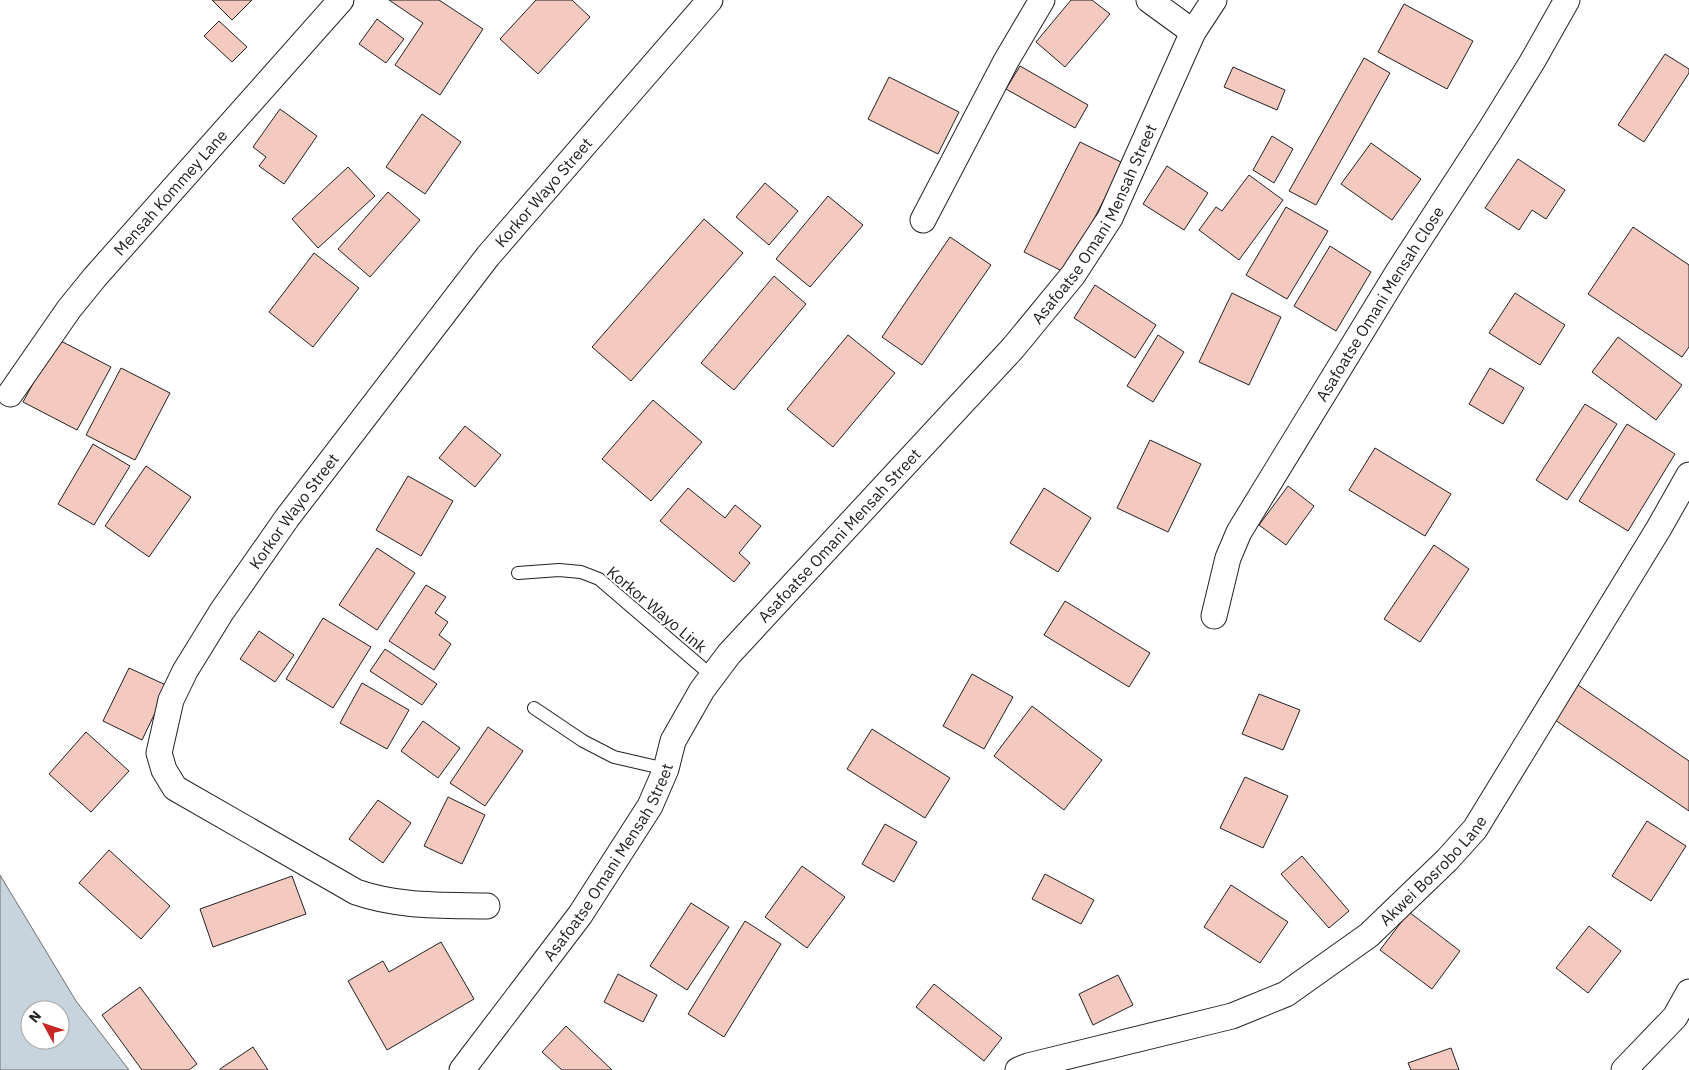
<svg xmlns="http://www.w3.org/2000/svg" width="1689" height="1070" font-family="'IBM Plex Sans',sans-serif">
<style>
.water{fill:#c7d3dd;stroke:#6f6f6f;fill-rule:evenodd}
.building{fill:#f3c9c0;stroke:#222}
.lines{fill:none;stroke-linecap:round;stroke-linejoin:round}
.lane-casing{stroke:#222;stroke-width:14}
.street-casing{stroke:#222;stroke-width:27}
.lane{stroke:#fff;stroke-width:12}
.street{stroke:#fff;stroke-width:25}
.labels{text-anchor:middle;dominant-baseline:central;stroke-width:4;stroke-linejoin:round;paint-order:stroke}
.street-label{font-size:16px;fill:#222;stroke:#fff}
</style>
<rect width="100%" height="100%" fill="#fff"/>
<!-- water -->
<path class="water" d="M 0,875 L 76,1001 L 129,1070 L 0,1070 ZM 30,1010 L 60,1010 L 60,1040 L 30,1040 Z"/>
<!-- building -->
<g class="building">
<polygon points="212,0 252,0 232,20"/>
<polygon points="389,0 439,0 483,29 440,95 395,65 423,23"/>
<polygon points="536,0 572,0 590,17 538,74 500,39"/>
<polygon points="1071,0 1092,0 1110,14 1065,67 1036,42"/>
<polygon points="1404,4 1473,41 1447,89 1378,52"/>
<polygon points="377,19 404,39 386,63 359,44"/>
<polygon points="219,21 247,47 232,62 204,36"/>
<polygon points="1665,54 1689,69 1689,73 1644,142 1618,125"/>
<polygon points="1364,58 1390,73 1316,205 1289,191"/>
<polygon points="1020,66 1088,105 1075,128 1006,89"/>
<polygon points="1233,67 1285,90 1277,110 1224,87"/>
<polygon points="889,77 959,112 938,154 868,119"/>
<polygon points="280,109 317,136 284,184 259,166 266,157 253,147"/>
<polygon points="422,114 461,142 425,194 386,167"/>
<polygon points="1272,136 1293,149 1274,183 1253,170"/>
<polygon points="1080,142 1123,163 1066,273 1024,252"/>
<polygon points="1371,143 1421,179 1392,220 1341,184"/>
<polygon points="1518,159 1565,190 1546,219 1532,210 1519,230 1485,208"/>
<polygon points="1167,166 1208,193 1184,230 1143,204"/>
<polygon points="348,167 375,196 318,248 292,219"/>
<polygon points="1249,175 1283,200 1239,260 1199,230 1216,207 1222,211"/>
<polygon points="765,183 798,211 769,245 736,217"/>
<polygon points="388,192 420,220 370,277 338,249"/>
<polygon points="828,196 863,225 810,287 776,259"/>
<polygon points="1286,207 1328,231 1287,299 1246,275"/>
<polygon points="704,219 743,253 631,381 592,347"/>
<polygon points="1633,227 1689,265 1689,347 1682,357 1588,294"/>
<polygon points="950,237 991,265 922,365 882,337"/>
<polygon points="1330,246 1371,272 1336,331 1294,306"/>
<polygon points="314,253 359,288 313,347 269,312"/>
<polygon points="774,276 806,304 734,390 701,363"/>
<polygon points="1095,285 1156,325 1135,358 1074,318"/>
<polygon points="1232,293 1281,317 1249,385 1199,362"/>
<polygon points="1515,293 1565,325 1540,365 1489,333"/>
<polygon points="848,335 895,373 833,447 787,409"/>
<polygon points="1158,335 1184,352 1153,402 1127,386"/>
<polygon points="1618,337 1682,385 1656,420 1592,372"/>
<polygon points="57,339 111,367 77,430 23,402"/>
<polygon points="121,368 170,393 135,460 86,435"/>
<polygon points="1490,368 1524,388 1503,424 1469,404"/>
<polygon points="653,400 702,442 651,501 602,459"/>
<polygon points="1585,404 1617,424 1567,500 1536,480"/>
<polygon points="1627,424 1675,454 1628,531 1579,501"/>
<polygon points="465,426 501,455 475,487 439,458"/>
<polygon points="1150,440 1201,464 1168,532 1117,508"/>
<polygon points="93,444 130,466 94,525 58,504"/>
<polygon points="1375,448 1451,494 1425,536 1349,490"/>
<polygon points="146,466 191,497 149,557 105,526"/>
<polygon points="408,476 453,501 421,556 376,530"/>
<polygon points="1288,486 1314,506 1286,545 1259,525"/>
<polygon points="688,488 725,518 735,505 761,526 739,553 750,563 734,582 660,521"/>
<polygon points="1044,488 1091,518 1058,572 1010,543"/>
<polygon points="1434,545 1469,569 1420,642 1384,619"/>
<polygon points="377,548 415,573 377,630 339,605"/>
<polygon points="426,585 446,597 435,613 448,622 439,635 451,644 434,670 389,641"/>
<polygon points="1065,601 1150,653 1129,687 1044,635"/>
<polygon points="323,618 371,647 333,708 286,679"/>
<polygon points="259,631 294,655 275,682 240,659"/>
<polygon points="385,649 437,684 422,705 370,671"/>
<polygon points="129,668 168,686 142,740 103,721"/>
<polygon points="972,674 1013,697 984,749 943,726"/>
<polygon points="362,683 409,710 387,749 340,723"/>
<polygon points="1578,685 1689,761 1689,811 1555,720"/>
<polygon points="1259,694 1300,710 1283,750 1242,734"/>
<polygon points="1032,706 1102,760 1064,810 994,756"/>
<polygon points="423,721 460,748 438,778 401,751"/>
<polygon points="488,727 523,751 485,806 450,783"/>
<polygon points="872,729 950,778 925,818 847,769"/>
<polygon points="86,732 129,771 91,812 49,774"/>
<polygon points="1245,777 1288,796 1263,848 1220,828"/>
<polygon points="448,797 485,815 462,864 424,846"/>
<polygon points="378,800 411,823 383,863 349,839"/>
<polygon points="1647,821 1686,846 1651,901 1612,876"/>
<polygon points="885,824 917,842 894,882 862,864"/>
<polygon points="109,850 170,906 141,939 79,883"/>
<polygon points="1302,856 1349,911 1329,928 1281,874"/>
<polygon points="802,866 845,897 807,948 765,917"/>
<polygon points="1045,874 1094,900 1081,924 1032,899"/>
<polygon points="292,876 306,914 213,947 200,909"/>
<polygon points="1231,885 1288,922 1260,963 1204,927"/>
<polygon points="691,903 729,927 687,990 650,966"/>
<polygon points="1409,912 1460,951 1432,989 1380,950"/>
<polygon points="745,921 781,944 724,1037 688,1014"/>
<polygon points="1589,926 1621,951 1588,993 1556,968"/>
<polygon points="441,942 474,999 387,1050 348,981 383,961 389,972"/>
<polygon points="618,974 657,995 643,1022 604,1002"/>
<polygon points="1118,975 1133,1005 1093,1025 1079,994"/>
<polygon points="934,984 1002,1038 984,1061 916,1007"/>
<polygon points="140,987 197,1064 189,1070 142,1070 102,1015"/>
<polygon points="566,1026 612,1070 562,1070 542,1052"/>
<polygon points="253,1047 268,1070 220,1070 220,1069"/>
<polygon points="1451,1048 1459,1070 1411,1070 1408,1063"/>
</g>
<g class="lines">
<!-- lane casing -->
<g class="lane-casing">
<g id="lane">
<polyline points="518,573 559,570 581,572 599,579 712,676"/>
<polyline points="534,708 583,741 614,757 666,769"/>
</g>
</g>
<!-- street casing -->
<g class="street-casing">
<g id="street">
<polyline points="1149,0 1193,32"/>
<polyline points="923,220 1006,61 1042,0"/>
<path id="s1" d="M 10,394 L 69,309 L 95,277 L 341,0"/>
<path id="s2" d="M 1214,616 L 1228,558 L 1239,532 L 1398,272 L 1490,130 L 1532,62 L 1567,0"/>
<path id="s3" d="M 487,906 C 442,905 399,907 356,892 L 175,788 L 164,770 L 159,753 L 171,700 L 185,671 L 222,611 L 287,518 L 488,256 L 710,0"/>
<path id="s4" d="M 462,1070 L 580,915 L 650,806 L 666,769 L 673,741 L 702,690 L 729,654 L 1013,348 L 1073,275 L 1110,218 L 1193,32 L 1214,0"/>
<path id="s5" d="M 1018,1070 L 1028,1066 L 1232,1016 L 1286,994 L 1369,935 L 1447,860 L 1475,829 L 1659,528 L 1689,475"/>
<polyline points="1624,1070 1675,1017 1689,992"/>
</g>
</g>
<!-- lane -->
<use href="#lane" class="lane"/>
<!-- street -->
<use href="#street" class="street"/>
</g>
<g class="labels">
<!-- street labels -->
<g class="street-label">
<text stroke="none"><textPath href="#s1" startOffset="258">Mensah Kommey Lane</textPath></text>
<text stroke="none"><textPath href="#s3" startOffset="1065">Korkor Wayo Street</textPath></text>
<text stroke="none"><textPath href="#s4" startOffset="1064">Asafoatse Omani Mensah Street</textPath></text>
<text stroke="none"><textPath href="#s2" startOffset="356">Asafoatse Omani Mensah Close</textPath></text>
<text stroke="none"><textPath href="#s3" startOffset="660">Korkor Wayo Street</textPath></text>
<text stroke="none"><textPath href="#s4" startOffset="659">Asafoatse Omani Mensah Street</textPath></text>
<text transform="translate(657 609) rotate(40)">Korkor Wayo Link</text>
<text stroke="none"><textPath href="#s4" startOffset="255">Asafoatse Omani Mensah Street</textPath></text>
<text stroke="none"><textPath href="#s5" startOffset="472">Akwei Bosrobo Lane</textPath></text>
</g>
</g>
<!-- north arrow -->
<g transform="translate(45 1025) rotate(310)"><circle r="24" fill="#ffffff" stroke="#a7a7a7"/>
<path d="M0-4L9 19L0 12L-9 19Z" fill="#c62828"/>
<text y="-8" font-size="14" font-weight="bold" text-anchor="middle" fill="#222222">N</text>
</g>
</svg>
